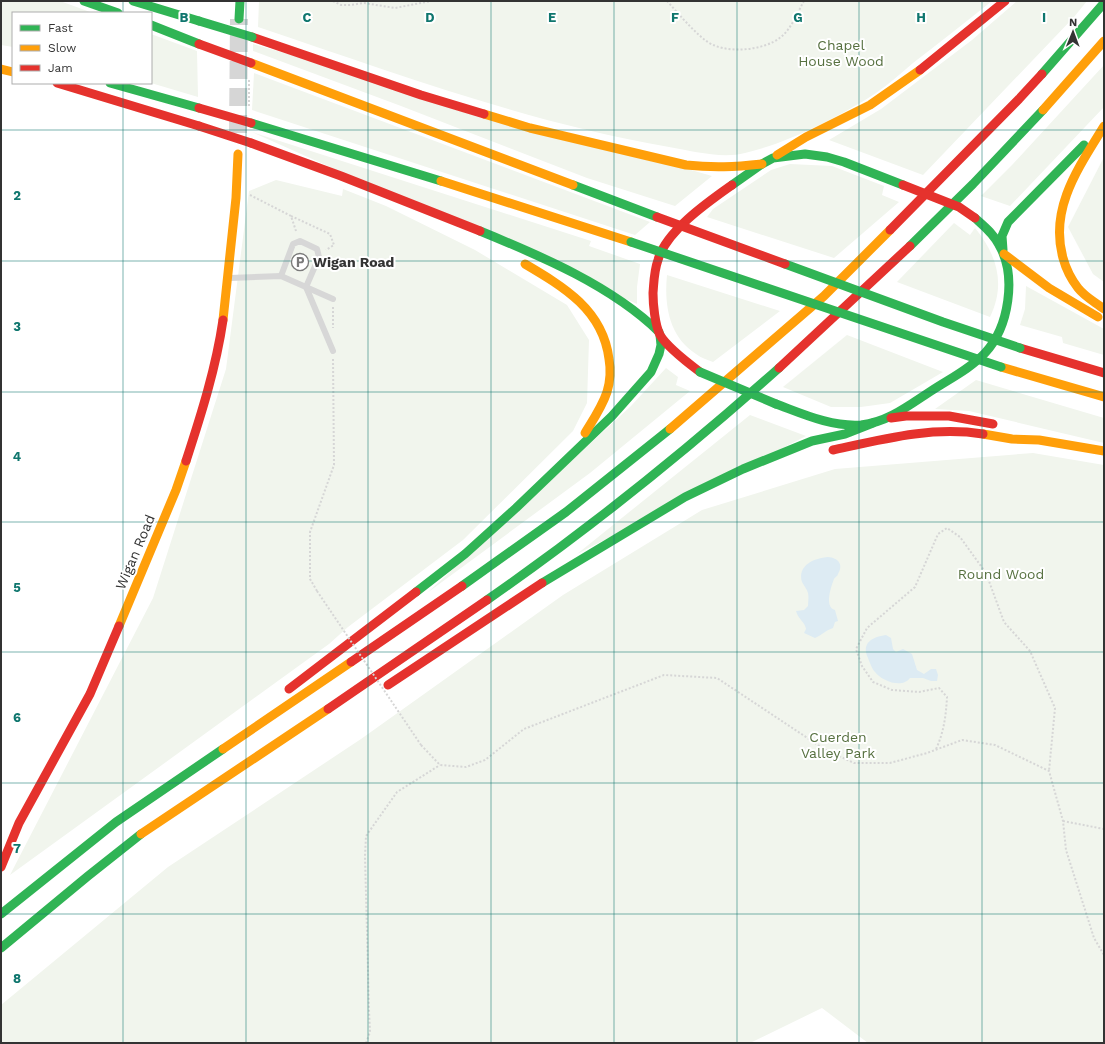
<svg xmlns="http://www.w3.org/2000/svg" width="1105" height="1044" font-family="'Work Sans',sans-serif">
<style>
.green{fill:#f1f5ed}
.water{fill:#ddebf3}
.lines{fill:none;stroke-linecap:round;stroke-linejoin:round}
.primary-tunnel{stroke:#d6d6d6;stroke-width:18;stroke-dasharray:18 9;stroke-linecap:butt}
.path{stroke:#d6d6d6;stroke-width:2;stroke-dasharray:2 2;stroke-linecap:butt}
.lane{stroke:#d7d7d7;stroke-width:6}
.fast{stroke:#30b455;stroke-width:9}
.slow{stroke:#ff9f0a;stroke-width:9}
.jam{stroke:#e5322d;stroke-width:9}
.path-bridge{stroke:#d6d6d6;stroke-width:2;stroke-dasharray:2 2;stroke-linecap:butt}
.fast-bridge{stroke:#30b455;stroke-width:9}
.jam-bridge{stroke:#e5322d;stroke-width:9}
.grid{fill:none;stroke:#0f766e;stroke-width:1;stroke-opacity:0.55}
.labels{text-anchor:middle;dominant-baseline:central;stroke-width:4;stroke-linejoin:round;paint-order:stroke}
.park-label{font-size:14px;fill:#56703f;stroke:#fff}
.poi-label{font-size:14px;font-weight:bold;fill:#333;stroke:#fff;text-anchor:start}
.street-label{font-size:14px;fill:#333;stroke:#fff}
.grid-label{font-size:13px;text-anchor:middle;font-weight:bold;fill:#0f766e;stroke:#fff;stroke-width:4;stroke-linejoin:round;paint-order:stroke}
</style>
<rect width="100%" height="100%" fill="#fff"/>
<!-- green -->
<g class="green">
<polygon points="1,1 60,1 93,13 13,13 13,47 1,45"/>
<path d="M 259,1 L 992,1 C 966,22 940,42 913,63 C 901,73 889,84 876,93 C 839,117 788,143 745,153 C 721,159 693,151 669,147 C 529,123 392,72 258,27 Z"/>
<polygon points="1017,1 1087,1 1074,17 923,175 829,140 881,109 972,40"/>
<polygon points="151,34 197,51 198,97 151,83"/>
<polygon points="253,44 712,176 675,206 587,178 401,106 253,51"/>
<polygon points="1104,65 1104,107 1010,206 981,196 1012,165"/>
<polygon points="254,73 650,222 635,235 252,110"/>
<polygon points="252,132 591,241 589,246 640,264 637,287 637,304"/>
<polygon points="1104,157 1104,282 1093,274 1068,227"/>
<polygon points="790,164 832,166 884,186 882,195 899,202 834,258 707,217 713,209 771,170"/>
<polygon points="276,180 342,196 343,189 386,206 475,250 567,305 589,340 587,403 573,431 463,540 348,627 329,644 10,875 153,598 226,369 249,191"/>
<path d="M 954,223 L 970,235 L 975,228 C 997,255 1006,284 990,317 L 897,282 Z"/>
<path d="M 667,275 L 780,311 L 713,362 C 708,360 701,358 696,354 C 669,337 664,305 667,275 Z"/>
<polygon points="1026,286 1104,329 1104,355 1063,343 1062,337 1020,325 1025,309"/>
<polygon points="847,335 943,372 890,403 861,407 831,407 783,387"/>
<polygon points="666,368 678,377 676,385 690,391 590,473 427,593 631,406"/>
<polygon points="976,380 1104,418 1104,443 969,411 935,409"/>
<polygon points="750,415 806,436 577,554"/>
<polygon points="1033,453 1104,465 1104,1043 868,1043 822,1008 750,1043 1,1043 1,1005 168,867 361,739 563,595 702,510 835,469"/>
</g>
<!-- water -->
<g class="water">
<path d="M 828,557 C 838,558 844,564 838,574 C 837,577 836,576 834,579 C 831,587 824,607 835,610 L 838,621 L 835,622 L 833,628 C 826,630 822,635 815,638 L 804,633 L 806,629 C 805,622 798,619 796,611 L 804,610 L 808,606 C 808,602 809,597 808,593 C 807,589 804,586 802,582 C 797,565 815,558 828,557 Z"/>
<path d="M 886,635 L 891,638 L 893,649 L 896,652 L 903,649 L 912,654 L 917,670 L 924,674 L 931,669 L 936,669 L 938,675 L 937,681 L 931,681 L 923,678 L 910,678 C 902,689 882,681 875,672 C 872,669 870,663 868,658 C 861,643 872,637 886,635 Z"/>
</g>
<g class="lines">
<!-- primary-tunnel -->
<polyline class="primary-tunnel" points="238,133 239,19"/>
<!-- path -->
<g class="path">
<polyline points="333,1 341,5 350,5 364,3 395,8 431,1"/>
<path d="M 667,1 C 679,14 691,29 705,40 C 723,55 764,51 781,37 C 792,28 797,13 804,1"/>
<polyline points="249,106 249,78"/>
<polyline points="250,195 291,216 296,231"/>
<polyline points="291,216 330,234 334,245 326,250"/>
<polyline points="333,307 333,328"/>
<polyline points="317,591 310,579 310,532 334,465 333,359"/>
<polyline points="421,745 440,765 466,767 485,760 524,729 664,675 717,678 824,749 854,763 890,763 927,753 962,740 995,745 1049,771 1063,821 1066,850 1094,938 1104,955"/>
<path d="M 936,749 C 944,732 946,715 947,697 L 939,688 L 919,692 L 892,690 L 873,682 L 862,666 L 856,649 L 867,628 L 915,587 L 938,534 L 947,528 L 960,537 L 986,573 L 1004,622 L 1030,651 L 1055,708 L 1049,771"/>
<polyline points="1063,821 1104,829"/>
<polyline points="366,1043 370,1032 369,1010 365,856 366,836 397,792 440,765"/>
</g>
<!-- lane -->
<g class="lane">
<polyline points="281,276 293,244 300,241 317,249 319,257 306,287 333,351"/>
<polyline points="230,278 281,276 333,299"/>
</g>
<!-- fast -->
<g class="fast">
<polyline points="84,1 118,13"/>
<polyline points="133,1 199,21"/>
<polyline points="239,19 240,1"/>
<polyline points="151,25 199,44"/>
<polyline points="1042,74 1104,3"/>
<polyline points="110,83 199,108"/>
<polyline points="251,123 441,181"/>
<polyline points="573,185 657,217"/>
<polyline points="732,185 762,164 773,158 805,154 827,157 844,162 903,185"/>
<path d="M 480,231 C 541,256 612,286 659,332"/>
<polyline points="910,246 973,184 1043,110"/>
<polyline points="1003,250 1002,236 1008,222 1084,145"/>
<path d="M 776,404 C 803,414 831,427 861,425 C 888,422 908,406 931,391 C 949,379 970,369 985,353 C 1009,327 1017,276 999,245 C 994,234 984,226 975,218"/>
<polyline points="542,583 685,497 743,469 812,441 845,434 873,423"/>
<polyline points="462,586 566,512 670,429"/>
<polyline points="416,592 465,554 516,508 612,416 651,372 659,354 661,345 660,335"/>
<path d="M 487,600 C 589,529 686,451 779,368"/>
<polyline points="1,914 116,822 223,749"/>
<polyline points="1,948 88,876 141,834"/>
</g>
<!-- slow -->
<g class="slow">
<polyline points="251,63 573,185"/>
<polyline points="1,69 13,72"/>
<polyline points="1043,110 1104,41"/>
<path d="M 484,114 L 530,128 L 686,165 C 714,168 734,167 762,164"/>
<path d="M 1104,126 C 1079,167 1049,208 1063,258 C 1066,269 1071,279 1078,288 C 1085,297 1095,302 1104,309"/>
<polyline points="777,155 806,137 870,105 920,70"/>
<polyline points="441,181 631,242"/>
<polyline points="1004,254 1049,288 1098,317"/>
<path d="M 525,264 C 564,287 603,310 609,359 C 611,370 610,382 607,392 C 602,407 593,420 585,433"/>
<polyline points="223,320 236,198 238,154"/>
<polyline points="1001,367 1104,397"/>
<polyline points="670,429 824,296 890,230"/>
<polyline points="983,434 1012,439 1039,440 1104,451"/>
<polyline points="119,626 176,490 186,461"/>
<polyline points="223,749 351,662"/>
<polyline points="141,834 328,709"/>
</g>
<!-- jam -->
<g class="jam">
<polyline points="252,37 421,95 484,114"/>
<polyline points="920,70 1005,1"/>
<polyline points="57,83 199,126"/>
<polyline points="251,143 341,176 480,231"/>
<polyline points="890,230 1019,99 1042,74"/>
<polyline points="1020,348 1104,373"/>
<polyline points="779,368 910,246"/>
<path d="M 700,372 C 688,363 667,347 660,335 C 655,325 653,304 653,293 C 654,281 654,271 658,260 C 666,231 708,202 732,185"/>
<polyline points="891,418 906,416 949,416 993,424"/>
<path d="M 833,450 C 883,439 932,426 983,434"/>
<path d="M 186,461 C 201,415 216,368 223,320"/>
<polyline points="351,662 462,586"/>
<polyline points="388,685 542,583"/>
<polyline points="289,689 416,592"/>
<polyline points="328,709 487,600"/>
<polyline points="1,867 19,823 90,694 119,626"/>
</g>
<!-- path-bridge -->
<polyline class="path-bridge" points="317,591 421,745"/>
<!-- fast-bridge -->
<g class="fast-bridge">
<polyline points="199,21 252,37"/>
<polyline points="631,242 1001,367"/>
<polyline points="785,264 943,322 1020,348"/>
<polyline points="700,372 776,404"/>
</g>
<!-- jam-bridge -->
<g class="jam-bridge">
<polyline points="199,44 251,63"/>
<polyline points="199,108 251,123"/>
<polyline points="199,126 251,143"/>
<polyline points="903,185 959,207 975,218"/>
<polyline points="657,217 785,264"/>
</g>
</g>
<!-- grid -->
<path class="grid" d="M 123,1 L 123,13M 246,1 L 246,1043M 368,1 L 368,1043M 491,1 L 491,1043M 614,1 L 614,1043M 737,1 L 737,1043M 859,1 L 859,1043M 982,1 L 982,1043M 123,83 L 123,1043M 1,130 L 1104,130M 1,261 L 1104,261M 1,392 L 1104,392M 1,522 L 1104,522M 1,652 L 1104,652M 1,783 L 1104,783M 1,914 L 1104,914"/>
<!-- icons -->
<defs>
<g id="parking-ring" transform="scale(0.9)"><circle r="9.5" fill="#fff" stroke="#7a7a7a" stroke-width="1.5"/><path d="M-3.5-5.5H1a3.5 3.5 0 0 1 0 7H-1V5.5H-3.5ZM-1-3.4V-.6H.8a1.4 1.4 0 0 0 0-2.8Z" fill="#7a7a7a"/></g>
</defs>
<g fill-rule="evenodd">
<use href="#parking-ring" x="300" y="262"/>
</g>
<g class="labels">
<!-- park labels -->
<g class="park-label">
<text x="841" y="45">Chapel<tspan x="841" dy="16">House Wood</tspan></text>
<text x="1001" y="574">Round Wood</text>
<text x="838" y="737">Cuerden<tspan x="838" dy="16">Valley Park</tspan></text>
</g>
<!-- poi labels -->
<g class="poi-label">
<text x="313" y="262">Wigan Road</text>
</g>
<!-- street labels -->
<g class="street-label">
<text transform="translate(135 552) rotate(-67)">Wigan Road</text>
</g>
</g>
<g class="grid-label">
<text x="184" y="22">B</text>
<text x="307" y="22">C</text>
<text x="430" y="22">D</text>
<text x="552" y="22">E</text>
<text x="675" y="22">F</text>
<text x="798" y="22">G</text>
<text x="921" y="22">H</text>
<text x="1044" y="22">I</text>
<text x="17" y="200">2</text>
<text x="17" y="331">3</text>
<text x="17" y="461">4</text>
<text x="17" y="592">5</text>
<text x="17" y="722">6</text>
<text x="17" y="853">7</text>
<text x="17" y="983">8</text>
</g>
<!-- border -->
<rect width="1105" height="1044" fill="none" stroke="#333333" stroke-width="4"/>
<!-- legend -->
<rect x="12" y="12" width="140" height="72" fill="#ffffff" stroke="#adadad"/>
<rect x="20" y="25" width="20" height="6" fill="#30b455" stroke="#adadad"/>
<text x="48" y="32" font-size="12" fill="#333333">Fast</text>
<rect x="20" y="45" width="20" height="6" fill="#ff9f0a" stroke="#adadad"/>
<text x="48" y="52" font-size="12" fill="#333333">Slow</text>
<rect x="20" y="65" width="20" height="6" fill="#e5322d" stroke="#adadad"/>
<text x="48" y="72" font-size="12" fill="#333333">Jam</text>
<!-- north arrow -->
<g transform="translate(1073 32) rotate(1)" stroke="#ffffff" stroke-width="3" paint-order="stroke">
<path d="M0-3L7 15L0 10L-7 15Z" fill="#333333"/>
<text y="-6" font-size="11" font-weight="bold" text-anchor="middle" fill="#333333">N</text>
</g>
</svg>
